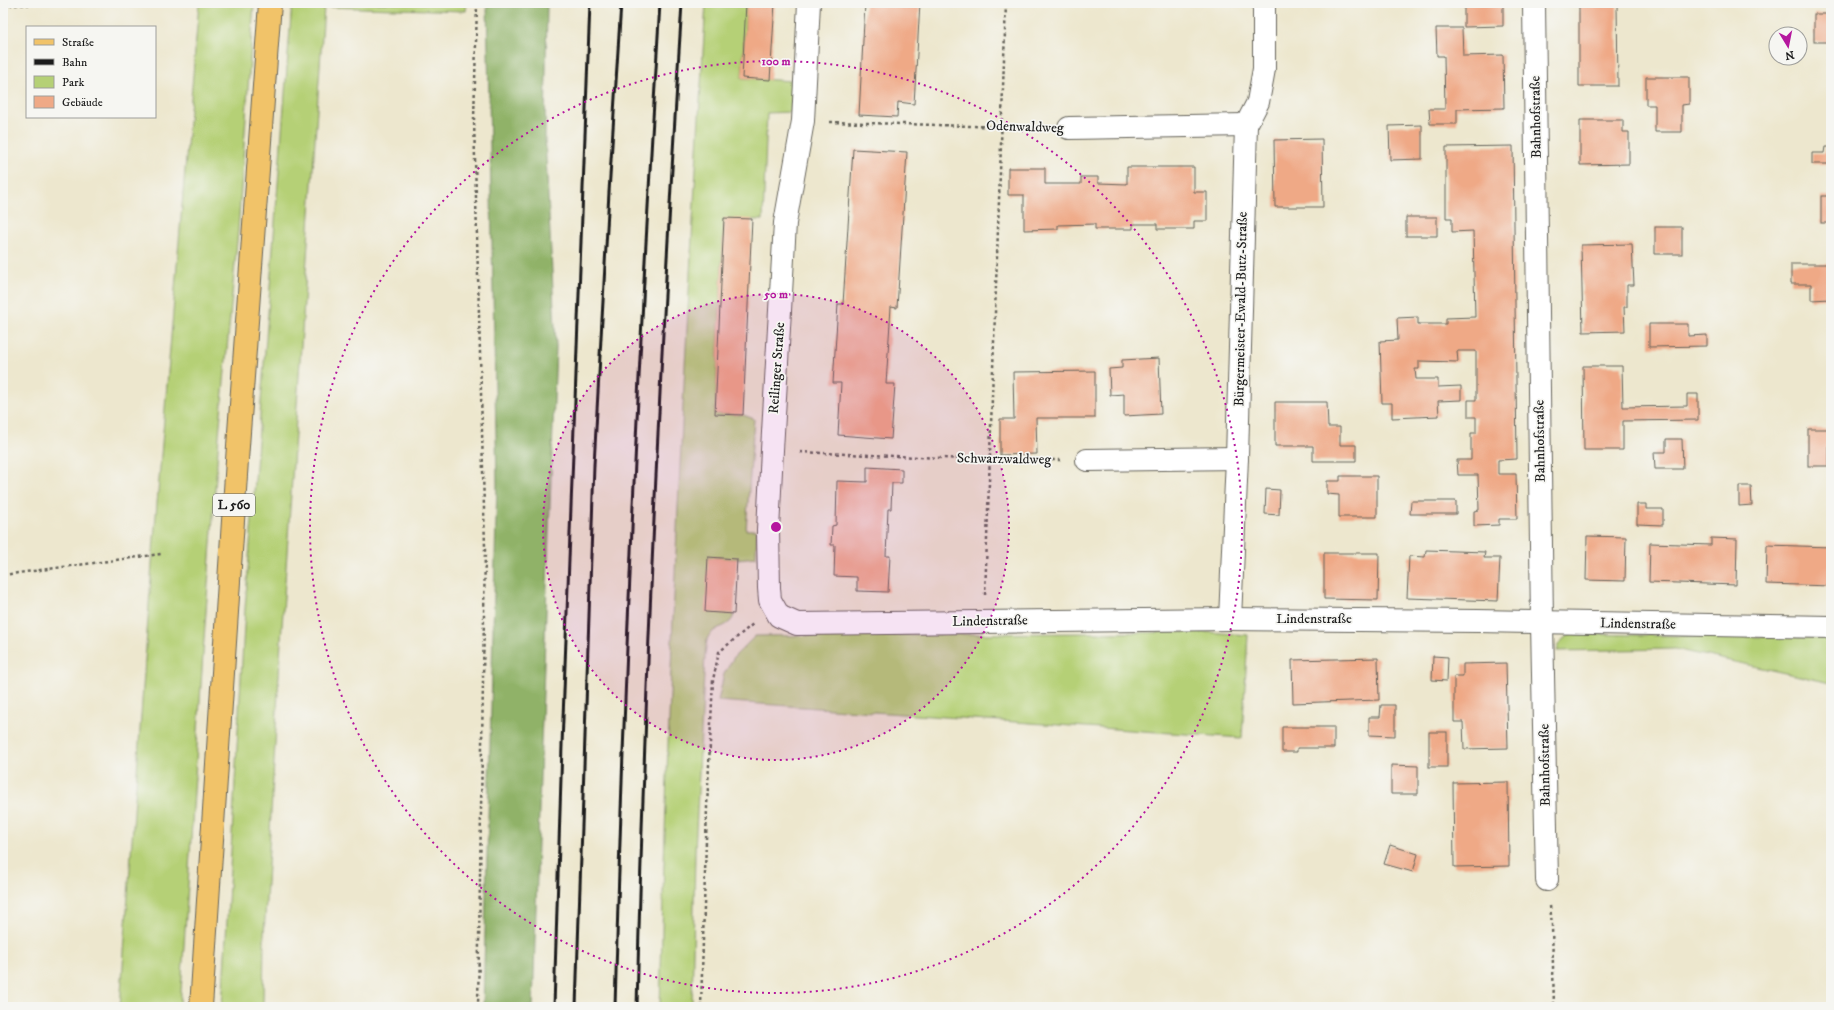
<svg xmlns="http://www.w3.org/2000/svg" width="1834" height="1010" font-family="'IM FELL DW Pica',serif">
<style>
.green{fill:#b5d076;stroke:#687649}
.forest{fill:#90b267;stroke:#566742}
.building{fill:#efa986}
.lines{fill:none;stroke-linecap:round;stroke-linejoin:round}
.street-casing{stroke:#65635a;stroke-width:24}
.primary-casing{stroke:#65635a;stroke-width:24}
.path{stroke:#65635a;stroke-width:2.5;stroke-dasharray:3 3;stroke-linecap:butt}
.street{stroke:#fff;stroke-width:22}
.primary{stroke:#f1c369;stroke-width:22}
.rail{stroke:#1c1c1c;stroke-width:3}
.ring{fill:none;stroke:#b5179e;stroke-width:2;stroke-dasharray:2 4}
.labels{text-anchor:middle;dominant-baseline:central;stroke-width:3.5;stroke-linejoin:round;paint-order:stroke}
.shield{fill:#f6f6f2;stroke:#5d5d5c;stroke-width:1}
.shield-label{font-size:13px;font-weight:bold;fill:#1c1c1c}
.street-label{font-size:14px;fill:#1c1c1c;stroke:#f6f6f2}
.centre{fill:#b5179e;stroke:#f6f6f2;stroke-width:2}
.ring-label{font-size:12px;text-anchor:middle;font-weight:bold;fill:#b5179e;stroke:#f6f6f2;stroke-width:3.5;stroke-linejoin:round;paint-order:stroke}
</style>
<rect width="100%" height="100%" fill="#f6f6f2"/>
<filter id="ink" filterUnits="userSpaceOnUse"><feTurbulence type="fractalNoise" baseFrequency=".025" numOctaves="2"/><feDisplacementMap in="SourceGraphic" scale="8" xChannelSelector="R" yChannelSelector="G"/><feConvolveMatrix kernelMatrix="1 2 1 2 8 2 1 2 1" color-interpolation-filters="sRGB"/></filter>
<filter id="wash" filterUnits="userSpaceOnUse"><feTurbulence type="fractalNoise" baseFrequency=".012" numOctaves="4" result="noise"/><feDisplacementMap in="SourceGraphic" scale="16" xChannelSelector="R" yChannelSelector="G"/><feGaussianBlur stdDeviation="0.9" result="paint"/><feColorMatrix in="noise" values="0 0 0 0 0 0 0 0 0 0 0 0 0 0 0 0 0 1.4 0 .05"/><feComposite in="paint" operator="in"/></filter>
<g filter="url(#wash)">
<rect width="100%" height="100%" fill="#ede7ce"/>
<!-- green -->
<g class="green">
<polygon points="199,3 254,3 238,231 219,435 204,639 180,1007 120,1007 152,563"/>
<polygon points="292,3 467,3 466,11 324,7 281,641 264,935 263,1007 222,1007 245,609"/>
<path d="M 706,3 L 746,3 L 742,78 L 792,81 L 791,112 L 767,113 L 763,220 L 724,219 L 715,414 L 743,415 L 754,419 L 746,530 L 757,530 L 756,557 L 737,559 L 708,557 L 734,614 C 732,628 715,625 708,637 C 706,641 706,649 705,654 L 695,851 L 692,1007 L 660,1007 C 668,672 685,337 706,3 Z"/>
<polygon points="1206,632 1248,635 1242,738 718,701 724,674 734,657 755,636"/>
<path d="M 1574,634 L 1831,638 L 1831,683 L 1675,649 L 1557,651 C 1560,641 1564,636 1574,634 Z"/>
</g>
<!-- forest -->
<polygon class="forest" points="487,3 547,3 545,139 556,347 541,745 533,1007 483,1007 497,483"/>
<g id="blocks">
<!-- building -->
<g class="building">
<polygon points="746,3 775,3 770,80 742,78"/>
<polygon points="865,3 920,3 914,104 898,102 897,117 859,115"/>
<polygon points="1464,3 1503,3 1503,26 1464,27"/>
<polygon points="1579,3 1617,3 1618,86 1579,86"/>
<rect x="1814" y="14" width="17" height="28"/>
<polygon points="1436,28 1462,28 1463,56 1503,55 1504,108 1457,109 1457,124 1430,124 1429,109 1445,109 1444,56 1437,56"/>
<polygon points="1646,77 1689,77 1689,104 1682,105 1682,132 1655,132 1655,105 1646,105"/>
<polygon points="1580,120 1623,120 1623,132 1629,132 1629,164 1580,165"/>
<polygon points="1422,125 1422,159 1390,160 1389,126"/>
<polygon points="1322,139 1323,207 1275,207 1274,140"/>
<polygon points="1513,146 1517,459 1498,460 1498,474 1516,474 1517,519 1499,519 1499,525 1474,526 1474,511 1479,510 1478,475 1458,475 1457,460 1471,460 1471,433 1476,433 1476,417 1468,417 1468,400 1476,400 1476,351 1457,351 1458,362 1419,361 1419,369 1415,369 1416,379 1438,379 1438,387 1461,386 1461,400 1438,401 1439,416 1392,418 1392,403 1382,403 1380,341 1398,340 1397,318 1418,317 1418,324 1446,324 1446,318 1475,317 1473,231 1452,232 1452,218 1446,218 1446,147"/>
<polygon points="1825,147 1831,147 1831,164 1812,164 1812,153 1824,153"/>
<polygon points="853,149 907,152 897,308 891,307 886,384 895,384 891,439 838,435 841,383 833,383 838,304 843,304"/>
<polygon points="1127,167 1194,167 1194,192 1207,192 1207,221 1194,221 1194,229 1157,229 1157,224 1133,224 1133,229 1095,229 1095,224 1058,225 1058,229 1024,230 1024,195 1008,195 1008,168 1045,168 1045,184 1081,184 1081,177 1098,177 1098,183 1127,184"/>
<rect x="1821" y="196" width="10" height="27"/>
<rect x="1406" y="217" width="31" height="19"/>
<polygon points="724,218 752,219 743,415 715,414"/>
<rect x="1655" y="227" width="27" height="27"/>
<polygon points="1632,244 1634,285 1627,285 1627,307 1624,307 1625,331 1583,332 1581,245"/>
<polygon points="1791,264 1831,264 1831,299 1811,300 1811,284 1791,284"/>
<polygon points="1649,324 1688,324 1688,336 1707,335 1707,346 1649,347"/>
<polygon points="1159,358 1161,414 1124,416 1124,394 1110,395 1109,369 1122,368 1122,360"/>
<polygon points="1583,366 1622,366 1623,407 1687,406 1687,394 1698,394 1698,420 1623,421 1623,450 1584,450"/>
<polygon points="1095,371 1095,418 1036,418 1037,454 1000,455 1000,419 1014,419 1013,372"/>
<polygon points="1275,402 1327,402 1328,427 1340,427 1340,445 1356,445 1356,461 1313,461 1313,446 1275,446"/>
<rect x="1808" y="429" width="21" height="37"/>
<polygon points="1666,439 1682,439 1683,469 1655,469 1654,452 1666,452"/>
<polygon points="867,467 902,469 902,483 892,483 891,509 888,509 886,556 890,556 888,592 857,591 857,577 834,576 835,545 831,545 832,526 836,525 837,481 867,482"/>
<polygon points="1340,476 1377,476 1377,517 1339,517 1339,495 1327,494 1327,481 1340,481"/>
<polygon points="1739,486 1751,486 1752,505 1739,506"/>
<polygon points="1266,489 1280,490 1279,515 1265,514"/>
<polygon points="1411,501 1456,501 1456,514 1410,514"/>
<polygon points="1637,504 1646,504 1646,509 1663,509 1663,525 1637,524"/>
<polygon points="1587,536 1626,537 1625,581 1586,580"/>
<polygon points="1711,538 1737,539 1736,585 1649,582 1650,543 1711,545"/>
<polygon points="1767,545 1831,547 1831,586 1766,584"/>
<polygon points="1426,550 1485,552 1484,558 1500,558 1498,601 1407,598 1409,556 1425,557"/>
<polygon points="1324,553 1379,553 1378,600 1324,599"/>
<polygon points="708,557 737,559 734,614 705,612"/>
<polygon points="1433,656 1448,657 1447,681 1432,680"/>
<polygon points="1378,658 1379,700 1293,703 1292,660"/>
<polygon points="1506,663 1508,748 1464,749 1463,722 1454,722 1454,676 1463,676 1463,664"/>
<polygon points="1381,705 1395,705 1395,736 1369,735 1369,717 1380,717"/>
<polygon points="1282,727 1334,727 1334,748 1297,748 1297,752 1282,752"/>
<rect x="1429" y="732" width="18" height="35"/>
<polygon points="1391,765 1418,766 1418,794 1391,794"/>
<polygon points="1508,782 1509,866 1454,867 1453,783"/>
<polygon points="1390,845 1418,854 1413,872 1384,864"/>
</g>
</g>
</g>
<g filter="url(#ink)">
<use href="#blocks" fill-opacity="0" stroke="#65635a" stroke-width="1"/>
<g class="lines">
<!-- street casing -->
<g class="street-casing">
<g id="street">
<polyline points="809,3 803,121 785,223 772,450 768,530 769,588 770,600 779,616 797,624 1230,619 1478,621 1831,627"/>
<polyline points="1534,3 1542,623 1547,880"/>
<polyline points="1069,128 1246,125"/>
<polyline points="1087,460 1237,458"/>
<polyline points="1230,619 1237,458 1246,125 1258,102 1264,69 1264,3"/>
</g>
</g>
<!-- primary casing -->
<g class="primary-casing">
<polyline id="primary" points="201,1007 237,460 270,3"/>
</g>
<!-- path -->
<g class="path">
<polyline points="477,3 474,120 485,548 478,1007"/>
<polyline points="3,5 207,3"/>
<polyline points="830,122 1043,128"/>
<polyline points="800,452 989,460 1061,460"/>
<polyline points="3,575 161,554"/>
<polyline points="985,595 1006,3"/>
<polyline points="1550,906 1552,925 1554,1007"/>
<polyline points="701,1007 707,807 713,680 719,652 753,624"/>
</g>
<!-- street -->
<use href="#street" class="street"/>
<!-- primary -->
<use href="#primary" class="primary"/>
<!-- rail -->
<g class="rail">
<polyline points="554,1007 562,745 590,3"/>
<polyline points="576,1007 594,465 609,192 621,3"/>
<path d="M 615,1007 C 624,672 639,337 660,3"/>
<path d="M 637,1007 C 645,672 661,337 682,3"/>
</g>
</g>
</g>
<!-- distance rings -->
<circle cx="776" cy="527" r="233" fill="#b5179e" fill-opacity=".12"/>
<g class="ring">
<circle cx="776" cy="527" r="233"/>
<circle cx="776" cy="527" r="466"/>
</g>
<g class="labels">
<!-- shield labels -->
<rect class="shield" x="213" y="494" width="42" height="22" rx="3"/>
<g class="shield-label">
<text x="234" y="505">L 560</text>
</g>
<!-- street labels -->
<g class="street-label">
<text transform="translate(1536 117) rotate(-91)">Bahnhofstraße</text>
<text transform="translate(1025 127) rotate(2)">Odenwaldweg</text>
<text transform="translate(1241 309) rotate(-89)">Bürgermeister-Ewald-Butz-Straße</text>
<text transform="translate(777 368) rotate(-86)">Reilinger Straße</text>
<text transform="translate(1540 441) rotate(-91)">Bahnhofstraße</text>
<text transform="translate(1004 459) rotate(1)">Schwarzwaldweg</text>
<text x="1314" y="619">Lindenstraße</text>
<text transform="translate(990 621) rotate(-1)">Lindenstraße</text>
<text transform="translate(1638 624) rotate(1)">Lindenstraße</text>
<text transform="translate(1545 765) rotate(-91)">Bahnhofstraße</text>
</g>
</g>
<circle cx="776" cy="527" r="6" class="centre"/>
<g class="ring-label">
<text x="776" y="65">100 m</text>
<text x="776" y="298">50 m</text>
</g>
<!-- margin -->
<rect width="1834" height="1010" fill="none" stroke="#f6f6f2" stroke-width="16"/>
<!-- legend -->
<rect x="26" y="26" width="130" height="92" fill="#f6f6f2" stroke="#9f9f9c"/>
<rect x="34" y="39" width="20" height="6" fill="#f1c369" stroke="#9f9f9c"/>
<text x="62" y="46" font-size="12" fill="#1c1c1c">Straße</text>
<rect x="34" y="59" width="20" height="6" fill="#1c1c1c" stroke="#9f9f9c"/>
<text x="62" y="66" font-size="12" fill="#1c1c1c">Bahn</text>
<rect x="34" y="76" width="20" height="12" fill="#b5d076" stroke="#9f9f9c"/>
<text x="62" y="86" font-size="12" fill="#1c1c1c">Park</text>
<rect x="34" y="96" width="20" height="12" fill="#efa986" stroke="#9f9f9c"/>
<text x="62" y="106" font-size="12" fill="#1c1c1c">Gebäude</text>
<!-- north arrow -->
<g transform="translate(1788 46) rotate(170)"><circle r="19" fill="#f6f6f2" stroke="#9f9f9c"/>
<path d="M0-3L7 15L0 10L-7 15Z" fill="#b5179e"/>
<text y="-6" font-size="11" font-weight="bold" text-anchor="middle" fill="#1c1c1c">N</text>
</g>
</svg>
